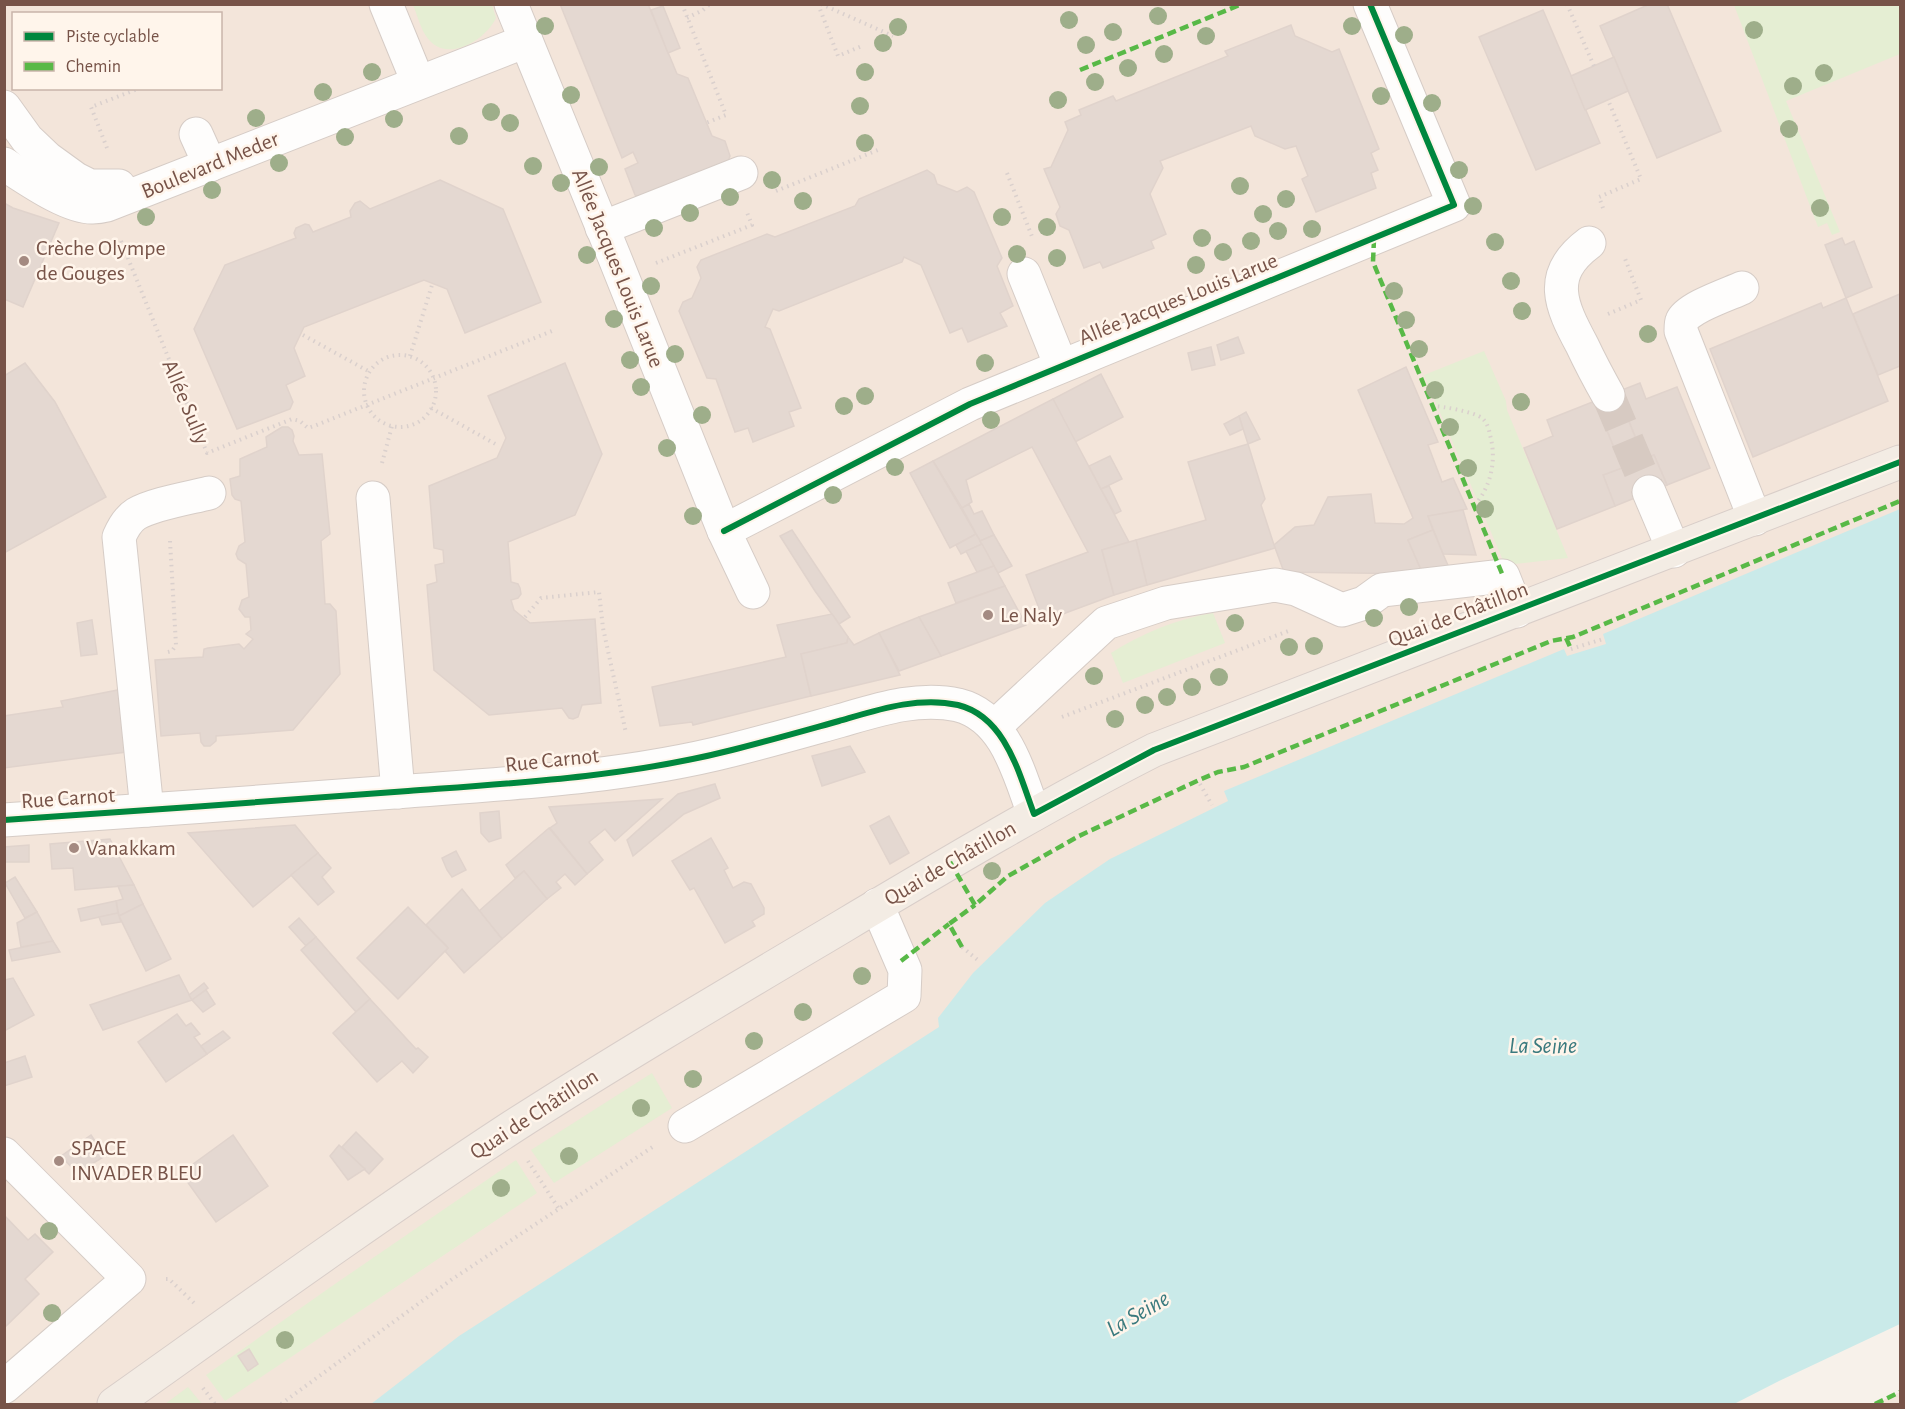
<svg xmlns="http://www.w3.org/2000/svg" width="1905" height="1409" font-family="'Alegreya Sans',sans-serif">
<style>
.residential{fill:#f3e5da;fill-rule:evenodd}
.green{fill:#e5eed3}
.water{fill:#caeae9}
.building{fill:#e4d8d1;stroke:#e0d3cc;stroke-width:1.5}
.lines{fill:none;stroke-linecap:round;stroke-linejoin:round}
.minor-tunnel{stroke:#d7cac2;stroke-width:33;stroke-dasharray:33 16;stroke-linecap:butt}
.minor-casing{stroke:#d6ccc6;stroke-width:35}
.major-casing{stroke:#d9cec9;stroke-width:35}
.path{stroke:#dad0cd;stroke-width:4;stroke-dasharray:1.5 4.5;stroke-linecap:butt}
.minor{stroke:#fefdfc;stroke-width:33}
.major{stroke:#f3ece4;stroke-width:33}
.quiet{stroke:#58b947;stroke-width:4.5;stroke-dasharray:9 4.5;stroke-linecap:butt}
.cycleway-casing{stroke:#fff5eb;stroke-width:10}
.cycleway{stroke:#00873e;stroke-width:6}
.tree{fill:#9eae8a}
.poi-dot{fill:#a48a81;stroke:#fff5eb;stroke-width:2}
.labels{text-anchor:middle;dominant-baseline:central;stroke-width:5;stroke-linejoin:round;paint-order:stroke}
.street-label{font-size:22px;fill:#775348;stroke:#fff5eb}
.poi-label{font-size:22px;fill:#775348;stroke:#fff5eb;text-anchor:start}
.water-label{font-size:24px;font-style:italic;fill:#3a7a7e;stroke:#fff5eb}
</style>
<rect width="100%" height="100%" fill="#f7f1ea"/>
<!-- residential -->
<g class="residential">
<path d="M 5,5 L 1900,5 L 1900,937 L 998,1404 L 5,1404 ZM 14,14 L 220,14 L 220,88 L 14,88 Z"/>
<polygon points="1900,1392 1900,1404 1875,1404"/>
</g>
<!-- green -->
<g class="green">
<path d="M 413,5 L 492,5 L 496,18 C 485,41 445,65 426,36 C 420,27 417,14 413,5 Z"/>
<polygon points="1734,5 1900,5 1900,54 1786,101 1840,232 1832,235 1827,223 1818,227"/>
<polygon points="1484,351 1506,401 1507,410 1568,558 1505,565 1424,375"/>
<path d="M 1213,613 L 1225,643 L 1123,683 L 1111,653 C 1142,633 1177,619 1213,613 Z"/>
<polygon points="652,1073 672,1108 554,1183 531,1150"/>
<polygon points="516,1160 537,1193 225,1401 206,1375 332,1286"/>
<polygon points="188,1387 202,1404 165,1404"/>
</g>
<!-- water -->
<polygon class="water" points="1900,509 1900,1324 1779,1381 1734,1404 371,1404 459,1336 939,1027 938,1018 973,973 1045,903 1110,859 1228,801 1224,791 1564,649 1567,656 1606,644 1603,634"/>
<!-- building -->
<g class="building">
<polygon points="560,4 648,4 677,74 688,78 712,136 725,141 730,156 725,169 648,201 635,195 625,169 638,163 633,152 622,158"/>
<polygon points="1650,4 1667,4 1721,131 1657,158 1600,26"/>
<polygon points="663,6 680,48 668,53 651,10"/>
<polygon points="1543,10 1600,143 1536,170 1479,37"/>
<polygon points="1291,25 1295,36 1332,52 1339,49 1379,149 1371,153 1378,170 1371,173 1376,188 1316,212 1302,179 1308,176 1296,146 1285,149 1255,136 1251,126 1160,161 1163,168 1150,194 1166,234 1151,241 1154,248 1103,268 1100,262 1084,268 1069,230 1060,226 1056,214 1060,207 1044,169 1051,167 1068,130 1065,122 1081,115 1079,110 1113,96 1116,101 1228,56 1225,51"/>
<polygon points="1614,57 1628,91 1585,110 1571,76"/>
<polygon points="927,170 934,175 937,184 957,192 967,187 974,192 1002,258 997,266 1013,306 1000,313 1007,326 968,342 962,328 950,333 921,265 904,257 902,262 779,311 773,309 765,327 770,329 801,408 789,412 794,426 753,442 748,428 735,432 716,379 707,378 679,311 683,302 692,298 701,278 697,267 701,260 767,234 775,237 855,206 859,199"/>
<polygon points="440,180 503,209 541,302 465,333 447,289 424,280 304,327 294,348 305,376 286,385 293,402 290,409 237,429 194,329 225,265 296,238 294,233 296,228 305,224 309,225 313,232 351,217 350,211 355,203 360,201 370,209"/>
<polygon points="4,203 13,208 59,223 23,307 4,299"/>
<polygon points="1842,238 1845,245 1854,241 1872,287 1846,298 1825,245"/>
<polygon points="1900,294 1900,366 1878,375 1853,314"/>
<polygon points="1846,298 1888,401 1753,457 1710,349 1821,303 1823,308"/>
<polygon points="1238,337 1244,353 1221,360 1217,345"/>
<polygon points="1211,347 1215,365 1192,370 1188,353"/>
<polygon points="25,363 55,402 106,497 4,553 4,376"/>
<polygon points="565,363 602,454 575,515 508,542 511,582 518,584 520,588 521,594 518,598 511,600 514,610 530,623 595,619 601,703 582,705 578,717 573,719 569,718 562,708 489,715 434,670 427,585 437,582 435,565 444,563 443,550 434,548 429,486 497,458 506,438 488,396"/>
<polygon points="1406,367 1438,442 1428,445 1442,482 1453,478 1467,509 1428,516 1433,530 1408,540 1423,574 1284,572 1274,545 1295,527 1314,525 1328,497 1371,494 1375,523 1404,524 1413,518 1358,390"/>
<polygon points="1101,374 1123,417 1075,442 1053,399"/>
<polygon points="1640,383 1646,399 1677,387 1710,468 1667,485 1654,455 1644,459 1617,392"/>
<polygon points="1617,392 1644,459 1654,455 1667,485 1615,506 1603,475 1622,468 1595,401"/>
<polygon points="1053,399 1129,542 1102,550 1114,595 1044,621 1026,575 1088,552 1032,447 966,480 972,502 962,508 933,461"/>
<polygon points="1595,401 1622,468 1603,475 1615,506 1557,529 1524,448 1553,436 1547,420"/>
<polygon points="1246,412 1260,439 1248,444 1239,416"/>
<polygon points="1239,416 1243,429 1230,435 1224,424"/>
<polygon points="282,427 288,427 292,430 294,436 293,441 299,455 322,454 330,534 321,541 325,604 330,604 336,611 340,674 293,730 216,736 216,741 210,746 204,746 201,742 200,733 161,736 155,660 203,657 204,649 208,648 239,644 244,649 253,639 246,634 251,630 250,617 245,617 239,609 242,600 249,597 246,564 238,559 236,554 239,546 245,542 241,501 235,499 232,495 230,479 240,476 240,459 267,447 266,437"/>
<polygon points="1248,444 1265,499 1261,505 1275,548 1147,585 1136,540 1206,520 1188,462"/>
<polygon points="1110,456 1122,479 1101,489 1089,466"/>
<polygon points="933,461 976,534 950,548 910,473"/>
<polygon points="1109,486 1121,511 1115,514 1101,489"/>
<polygon points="969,504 974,514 982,511 994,535 980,541 962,508"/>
<polygon points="1463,510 1476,555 1443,554 1428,516"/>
<polygon points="792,530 850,617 839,624 815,591 780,536"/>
<polygon points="1433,530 1443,554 1451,572 1423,574 1408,540"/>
<polygon points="976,534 982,544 961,554 956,545"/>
<polygon points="994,535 1012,566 998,573 980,541"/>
<polygon points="1136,540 1147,585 1114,595 1102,550"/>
<polygon points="982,544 994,566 977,572 966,551"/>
<polygon points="994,566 1005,586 956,603 948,583"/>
<polygon points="1005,586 1026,625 941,656 919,617"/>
<polygon points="832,614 848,637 847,643 801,654 811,696 693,725 692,722 660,726 652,687 786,657 777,625"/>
<polygon points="919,617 941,656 899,671 879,633"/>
<polygon points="92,620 97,654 81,656 77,623"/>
<polygon points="879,633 900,675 811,696 801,654 847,643 848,637 854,645"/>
<polygon points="118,690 126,752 4,768 4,716 63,707 61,701"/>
<polygon points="850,746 865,772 822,786 812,756"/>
<polygon points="715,784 720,798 684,814 633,856 627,840 678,794"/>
<polygon points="662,799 615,841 605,829 589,842 603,860 587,874 550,828 557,823 549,807"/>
<polygon points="499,811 501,838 489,842 481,833 480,813"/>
<polygon points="889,816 909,853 890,864 870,826"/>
<polygon points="295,825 318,853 253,907 188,833"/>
<polygon points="549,828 587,874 575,885 565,874 556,882 561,888 547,899 524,871 515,878 506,865"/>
<polygon points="711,838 728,868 724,870 733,888 744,882 751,884 764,908 764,914 752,921 755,926 725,943 694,888 690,890 672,861"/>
<polygon points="110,839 134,885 75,890 73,868 52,869 50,844"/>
<polygon points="29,845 29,862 6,862 4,859 4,847"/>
<polygon points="456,851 466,870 452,877 447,870 442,858"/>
<polygon points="318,853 331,868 322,877 334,892 318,905 291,875"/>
<polygon points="524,871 547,899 502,939 479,911"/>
<polygon points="15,877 37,912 25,918 5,883"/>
<polygon points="134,885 143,904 119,916 116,901 123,899 118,886"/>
<polygon points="462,889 502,939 464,973 445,951 448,948 426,925"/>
<polygon points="116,901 118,913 81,921 78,909"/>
<polygon points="143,904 171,959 146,971 119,916"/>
<polygon points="408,907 448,948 398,999 357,958"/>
<polygon points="37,912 53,941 21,947 17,923"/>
<polygon points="118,913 121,922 102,925 99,917"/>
<polygon points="299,918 316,937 306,946 289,927"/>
<polygon points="316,937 370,999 356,1012 301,950"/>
<polygon points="53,941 60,952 12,961 9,950"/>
<polygon points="179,975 192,1000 103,1030 90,1005"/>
<polygon points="13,978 34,1015 4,1031 4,980"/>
<polygon points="204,983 208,988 192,1000 189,995"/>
<polygon points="206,990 215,1004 203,1012 192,1000"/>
<polygon points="370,999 416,1049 418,1048 428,1057 413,1073 402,1061 377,1082 333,1033"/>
<polygon points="177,1014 186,1026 191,1023 200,1034 194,1037 207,1054 166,1082 138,1042"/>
<polygon points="223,1031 230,1038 207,1054 201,1046"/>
<polygon points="25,1056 32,1077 4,1086 4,1063"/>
<polygon points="356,1132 383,1159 369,1174 342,1147"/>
<polygon points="91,1135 105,1156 77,1173 61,1156"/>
<polygon points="233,1135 268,1186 216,1222 181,1173"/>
<polygon points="339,1145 365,1169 348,1180 330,1156"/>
<polygon points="4,1215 28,1240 35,1234 53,1252 25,1279 39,1294 4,1328"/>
<polygon points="249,1349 258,1364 248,1371 238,1356"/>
</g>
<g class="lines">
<!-- minor-tunnel -->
<polyline class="minor-tunnel" points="1608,395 1649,492"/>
<!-- minor casing -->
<g class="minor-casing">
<g id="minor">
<polyline points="386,4 418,82"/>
<polyline points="511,4 614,256 724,531 753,592"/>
<polyline points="4,107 27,139 47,158 76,179 90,186 119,186"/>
<polyline points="196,134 210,165"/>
<path d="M 4,164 C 26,178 68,208 93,207 C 98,207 103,206 107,205 L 526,41"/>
<polyline points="602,228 741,173"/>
<path d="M 1589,243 C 1546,275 1561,306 1582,345 C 1590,362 1599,379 1608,395"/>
<polyline points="1024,274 1061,366"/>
<path d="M 1742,288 C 1729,294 1687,308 1682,321 C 1681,323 1681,328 1681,331 L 1755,519"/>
<polyline points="1649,492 1674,551"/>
<polyline points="373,498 398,792"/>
<polyline points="724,531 970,404 1454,205 1370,4"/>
<polyline points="994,727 1106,623 1166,603 1275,585 1296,589 1342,610 1364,603 1382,590 1503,576 1517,611"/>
<path d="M 147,810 L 119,537 C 123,528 128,519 136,514 C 153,504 189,498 209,493"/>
<path d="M 4,820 C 139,811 273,801 408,791 C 516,783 626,777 732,750 C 768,741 803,731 839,721 C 877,710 918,696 958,705 C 1006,717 1019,774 1034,814"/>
<polyline points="685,1126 904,996 905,970 877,905"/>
<polyline points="4,1154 129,1279 4,1387"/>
</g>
</g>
<!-- major casing -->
<g class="major-casing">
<path id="major" d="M 114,1404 C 245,1311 375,1217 509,1129 C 610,1064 713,1003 816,942 C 927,876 1038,809 1154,750 L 1900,462"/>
</g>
<!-- path -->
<g class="path">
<polyline points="682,4 726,115 706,123"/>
<polyline points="818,4 838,56 862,46"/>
<polyline points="821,4 893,36"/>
<polyline points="1567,4 1594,66"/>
<polyline points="687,18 703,10 710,4"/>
<polyline points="107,148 91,107 140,88"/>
<polyline points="1007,173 1033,239"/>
<polyline points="776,191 878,150"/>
<polyline points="1603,208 1599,197 1641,179 1608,100"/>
<polyline points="121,241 207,453 292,419 300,421 308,428 314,426 552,331"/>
<polyline points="656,263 752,225 746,210"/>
<polyline points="1608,314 1641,300 1624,256"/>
<polyline points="303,335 370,372"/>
<circle cx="400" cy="391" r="36"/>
<polyline points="410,356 432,285"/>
<path d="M 1432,406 C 1442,406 1474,412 1482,418 C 1487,422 1489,429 1490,435 C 1497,460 1491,487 1474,506"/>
<polyline points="431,408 499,446"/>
<polyline points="382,463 392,426"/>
<polyline points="525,617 541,598 599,592 603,628 626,733"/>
<polyline points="1571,649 1603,639"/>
<polyline points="168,652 172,651 176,645 170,541"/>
<polyline points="1062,717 1291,630"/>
<polyline points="1200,784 1212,805"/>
<polyline points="962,947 979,961"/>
<polyline points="528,1161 559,1209"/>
<polyline points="166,1279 169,1279 194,1303"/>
<polyline points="203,1388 215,1404"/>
<polyline points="281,1404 451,1280 654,1146"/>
</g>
<!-- minor -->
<use href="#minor" class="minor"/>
<!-- major -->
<use href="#major" class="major"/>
<!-- quiet -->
<g class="quiet">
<polyline points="1080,70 1242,4"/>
<polyline points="1374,239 1373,262 1503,576"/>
<polyline points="1566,638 1571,649"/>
<polyline points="950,862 975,905 1008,876 1079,836 1199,780 1218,772 1244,767 1551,641 1573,637 1900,501"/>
<polyline points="962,947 949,924 975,905"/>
<polyline points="901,961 949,924"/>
<polyline points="1875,1404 1900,1392"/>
</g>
<!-- cycleway casing -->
<g class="cycleway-casing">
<g id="cycleway">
<polyline points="724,531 970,404 1454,205 1370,4"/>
<path d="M 4,820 C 139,811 273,801 408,791 C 516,783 626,777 732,750 C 768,741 803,731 839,721 C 877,710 918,696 958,705 C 1006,717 1019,774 1034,814 L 1154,750 L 1900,462"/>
</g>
</g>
<!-- cycleway -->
<use href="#cycleway" class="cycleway"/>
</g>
<!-- trees -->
<g class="tree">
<circle cx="1158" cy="16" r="9"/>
<circle cx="1069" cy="20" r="9"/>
<circle cx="545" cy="26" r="9"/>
<circle cx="1352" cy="26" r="9"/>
<circle cx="898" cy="27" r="9"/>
<circle cx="1754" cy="30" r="9"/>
<circle cx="1113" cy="32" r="9"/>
<circle cx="1404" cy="35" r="9"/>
<circle cx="1206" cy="36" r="9"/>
<circle cx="883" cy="43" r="9"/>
<circle cx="1086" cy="45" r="9"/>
<circle cx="1164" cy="54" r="9"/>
<circle cx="1128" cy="68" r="9"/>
<circle cx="372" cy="72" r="9"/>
<circle cx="865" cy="72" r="9"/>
<circle cx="1824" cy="73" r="9"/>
<circle cx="1095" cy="82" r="9"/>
<circle cx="1793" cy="86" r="9"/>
<circle cx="323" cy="92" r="9"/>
<circle cx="571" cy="95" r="9"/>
<circle cx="1381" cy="96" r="9"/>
<circle cx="1058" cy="100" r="9"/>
<circle cx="1432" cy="103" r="9"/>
<circle cx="860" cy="106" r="9"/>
<circle cx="491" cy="112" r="9"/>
<circle cx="256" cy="118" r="9"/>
<circle cx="394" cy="119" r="9"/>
<circle cx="510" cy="123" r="9"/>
<circle cx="1789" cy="129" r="9"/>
<circle cx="459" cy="136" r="9"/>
<circle cx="345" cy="137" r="9"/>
<circle cx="865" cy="143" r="9"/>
<circle cx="279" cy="163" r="9"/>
<circle cx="533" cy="166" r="9"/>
<circle cx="599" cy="167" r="9"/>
<circle cx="1459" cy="170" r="9"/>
<circle cx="772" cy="180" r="9"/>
<circle cx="561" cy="183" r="9"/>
<circle cx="1240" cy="186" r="9"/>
<circle cx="212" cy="190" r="9"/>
<circle cx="730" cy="197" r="9"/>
<circle cx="1286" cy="199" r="9"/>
<circle cx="803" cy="201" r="9"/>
<circle cx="1473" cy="206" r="9"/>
<circle cx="1820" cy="208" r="9"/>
<circle cx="690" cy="213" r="9"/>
<circle cx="1263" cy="214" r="9"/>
<circle cx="146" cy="217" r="9"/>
<circle cx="1002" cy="217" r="9"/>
<circle cx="1047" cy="227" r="9"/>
<circle cx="654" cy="228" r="9"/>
<circle cx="1312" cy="229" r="9"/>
<circle cx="1278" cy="231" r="9"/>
<circle cx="1202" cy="238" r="9"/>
<circle cx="1251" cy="241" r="9"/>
<circle cx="1495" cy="242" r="9"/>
<circle cx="1223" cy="252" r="9"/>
<circle cx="1017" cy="254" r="9"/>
<circle cx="587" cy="255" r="9"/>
<circle cx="1057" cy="258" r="9"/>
<circle cx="1196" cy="265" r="9"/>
<circle cx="1511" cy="281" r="9"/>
<circle cx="651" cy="286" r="9"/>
<circle cx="1394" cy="291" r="9"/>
<circle cx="1522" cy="311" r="9"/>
<circle cx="614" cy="319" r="9"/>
<circle cx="1406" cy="320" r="9"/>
<circle cx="1648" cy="334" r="9"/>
<circle cx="1419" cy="349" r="9"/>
<circle cx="675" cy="354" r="9"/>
<circle cx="630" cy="360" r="9"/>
<circle cx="985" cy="363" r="9"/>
<circle cx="641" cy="387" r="9"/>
<circle cx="1435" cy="390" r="9"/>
<circle cx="865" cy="396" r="9"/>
<circle cx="1521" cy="402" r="9"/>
<circle cx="844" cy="406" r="9"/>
<circle cx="702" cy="415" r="9"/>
<circle cx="991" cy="420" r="9"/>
<circle cx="1450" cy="427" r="9"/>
<circle cx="667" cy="448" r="9"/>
<circle cx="895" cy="467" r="9"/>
<circle cx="1468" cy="468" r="9"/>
<circle cx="833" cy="495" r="9"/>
<circle cx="1485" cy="509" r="9"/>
<circle cx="693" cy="516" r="9"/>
<circle cx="1409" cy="607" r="9"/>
<circle cx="1374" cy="618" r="9"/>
<circle cx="1235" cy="623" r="9"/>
<circle cx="1314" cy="646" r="9"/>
<circle cx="1289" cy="647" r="9"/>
<circle cx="1094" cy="676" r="9"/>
<circle cx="1219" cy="677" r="9"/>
<circle cx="1192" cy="687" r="9"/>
<circle cx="1167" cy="697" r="9"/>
<circle cx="1145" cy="705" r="9"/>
<circle cx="1115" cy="719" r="9"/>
<circle cx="992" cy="871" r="9"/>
<circle cx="862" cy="976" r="9"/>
<circle cx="803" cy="1012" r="9"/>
<circle cx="754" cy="1041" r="9"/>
<circle cx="693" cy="1079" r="9"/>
<circle cx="641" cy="1108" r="9"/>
<circle cx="569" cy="1156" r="9"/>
<circle cx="501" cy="1188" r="9"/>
<circle cx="49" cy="1231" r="9"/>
<circle cx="52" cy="1313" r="9"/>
<circle cx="285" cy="1340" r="9"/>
</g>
<!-- markers -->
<g class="poi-dot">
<circle cx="24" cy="261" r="6"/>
<circle cx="988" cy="615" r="6"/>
<circle cx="74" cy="848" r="6"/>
<circle cx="59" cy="1161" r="6"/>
</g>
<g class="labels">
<!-- street labels -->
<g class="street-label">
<text transform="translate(210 165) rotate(-22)">Boulevard Meder</text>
<text transform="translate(618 268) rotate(68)">Allée Jacques Louis Larue</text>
<text transform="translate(1178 299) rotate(-22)">Allée Jacques Louis Larue</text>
<text transform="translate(186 402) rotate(67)">Allée Sully</text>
<text transform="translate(1458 614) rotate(-21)">Quai de Châtillon</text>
<text transform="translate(552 760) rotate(-6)">Rue Carnot</text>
<text transform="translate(68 798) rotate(-4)">Rue Carnot</text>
<text transform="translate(950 863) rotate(-30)">Quai de Châtillon</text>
<text transform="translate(534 1114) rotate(-33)">Quai de Châtillon</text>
</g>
<!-- poi labels -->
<g class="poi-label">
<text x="36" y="248">Crèche Olympe<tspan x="36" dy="25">de Gouges</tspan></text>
<text x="1000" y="615">Le Naly</text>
<text x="86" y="848">Vanakkam</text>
<text x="71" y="1148">SPACE<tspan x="71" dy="25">INVADER BLEU</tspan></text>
</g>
<!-- water labels -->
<g class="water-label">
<text x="1543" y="1046">La Seine</text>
<text transform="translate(1138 1314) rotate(-30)">La Seine</text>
</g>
</g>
<!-- border -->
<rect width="1905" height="1409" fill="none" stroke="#775348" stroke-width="12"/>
<!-- legend -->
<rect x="12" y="12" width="210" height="78" fill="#fff5eb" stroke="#c9b4aa" stroke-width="1.5"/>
<rect x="24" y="32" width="30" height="9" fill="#00873e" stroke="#c9b4aa" stroke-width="1.5"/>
<text x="66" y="42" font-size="18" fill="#775348">Piste cyclable</text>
<rect x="24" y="62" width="30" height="9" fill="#58b947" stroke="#c9b4aa" stroke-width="1.5"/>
<text x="66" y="72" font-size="18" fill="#775348">Chemin</text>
</svg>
